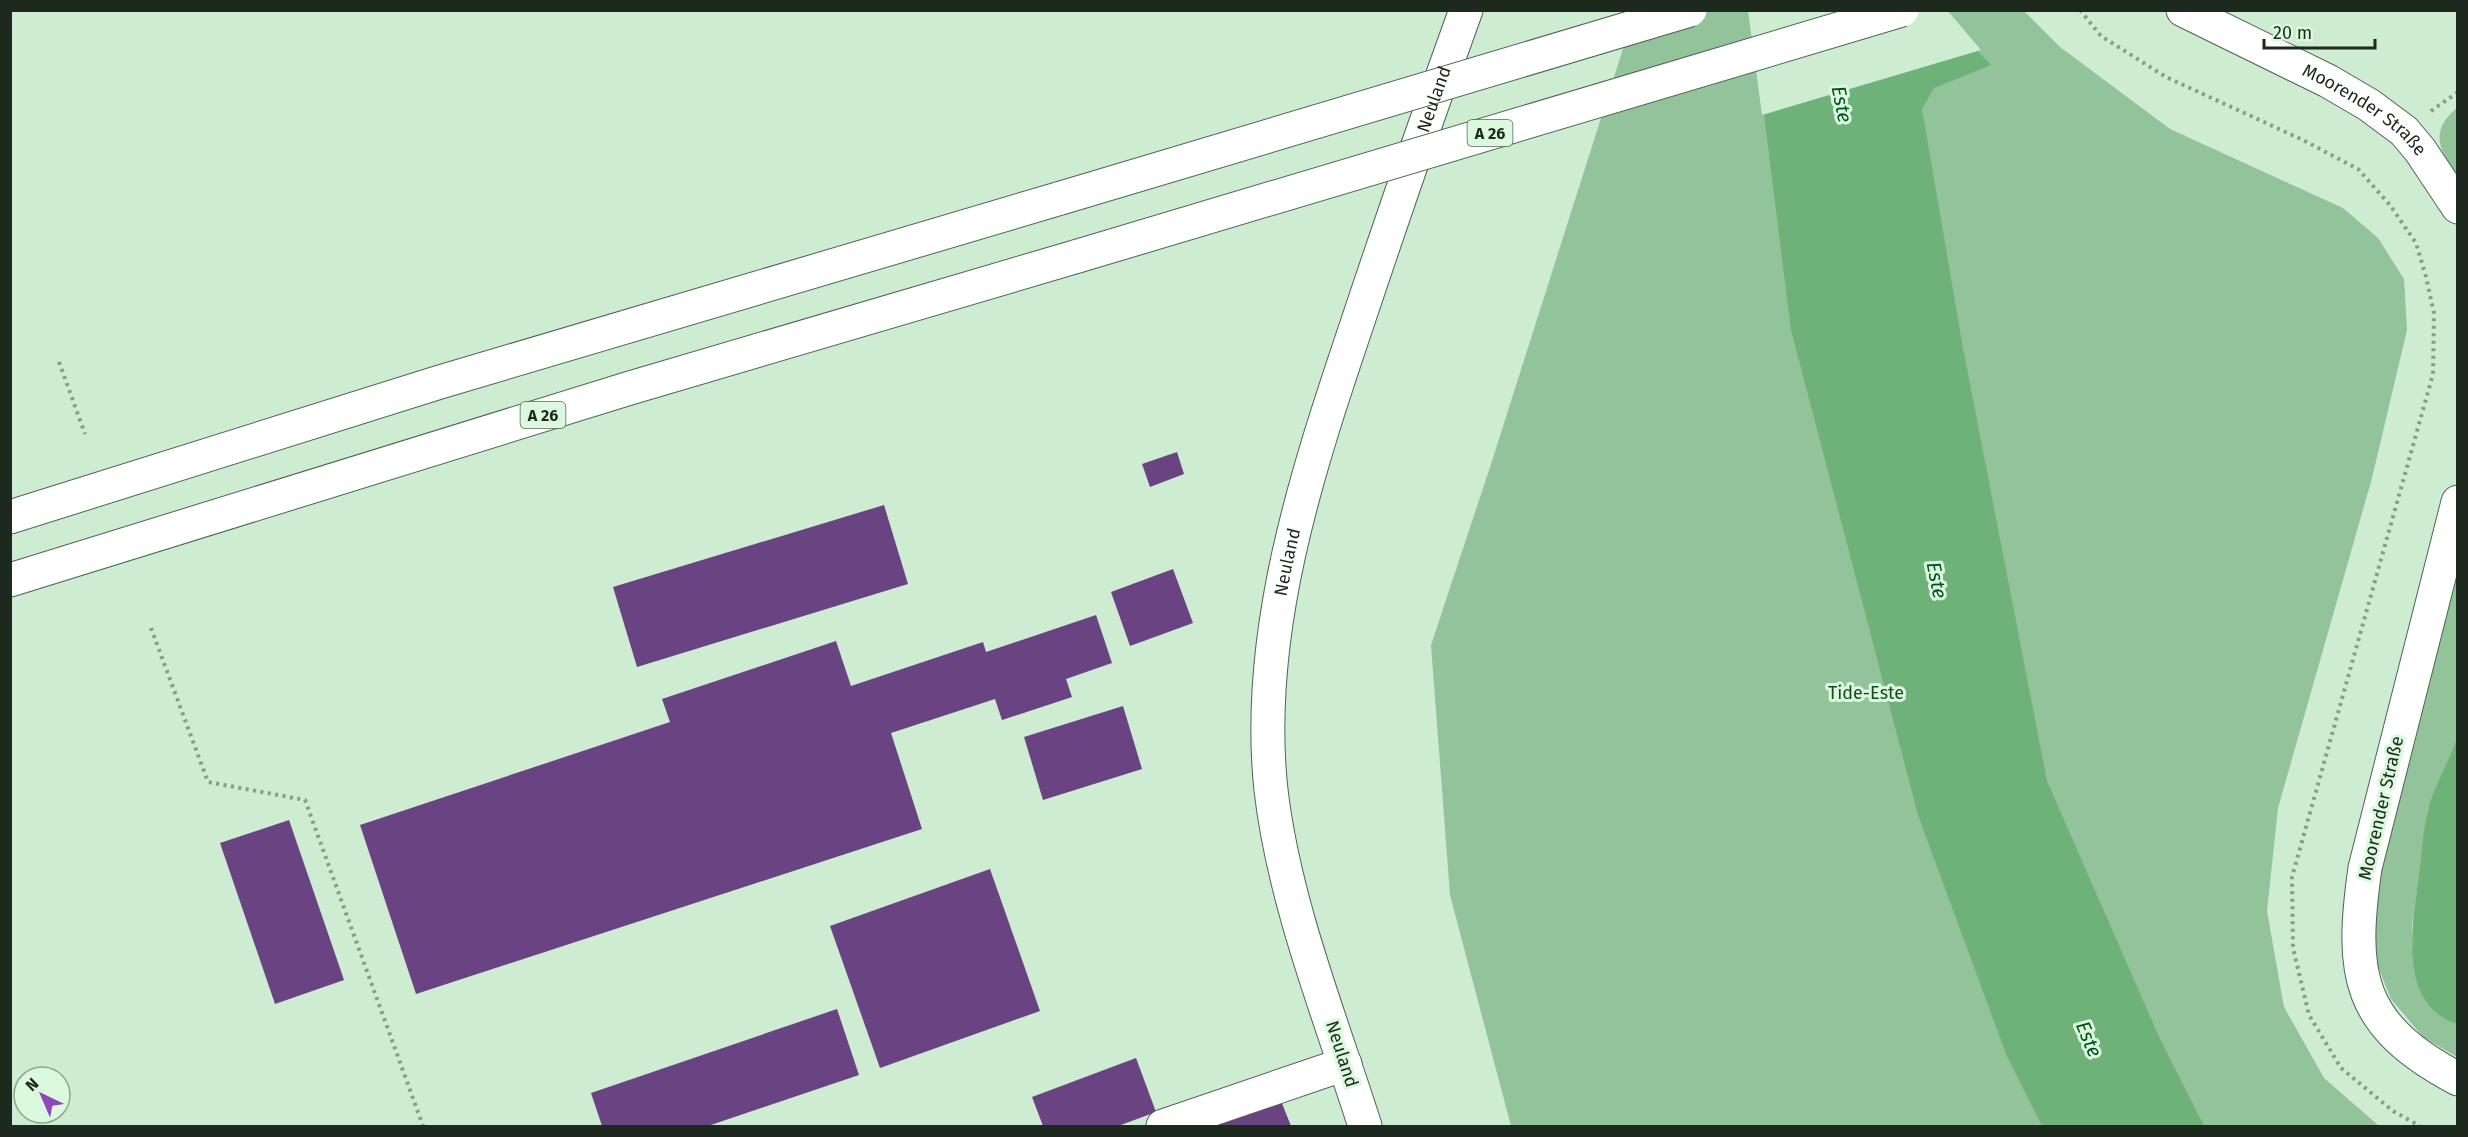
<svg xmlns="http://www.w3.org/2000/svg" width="2468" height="1137" font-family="'Fira Sans',sans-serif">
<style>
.green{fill:#93c39a}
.water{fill:#6eb179}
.pier{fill:#ceecd2}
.building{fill:#694382}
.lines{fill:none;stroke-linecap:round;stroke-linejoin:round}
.minor-casing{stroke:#4c664f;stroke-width:35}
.highway-casing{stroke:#4c664f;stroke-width:35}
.path{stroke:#869d89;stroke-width:4;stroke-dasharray:3 4.5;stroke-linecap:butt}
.minor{stroke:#fff;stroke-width:33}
.highway{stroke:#fff;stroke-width:33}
.highway-bridge-casing{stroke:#4c664f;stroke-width:35;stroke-linecap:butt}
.highway-bridge{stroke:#fff;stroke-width:33}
.labels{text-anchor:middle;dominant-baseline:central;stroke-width:6;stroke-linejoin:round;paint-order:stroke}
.shield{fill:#dbf9df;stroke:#566758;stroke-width:1.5}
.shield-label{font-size:16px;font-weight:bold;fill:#1d281e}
.street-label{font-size:18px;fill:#1d281e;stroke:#dbf9df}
.park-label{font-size:18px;fill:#174823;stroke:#dbf9df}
.water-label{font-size:20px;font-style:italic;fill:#00511d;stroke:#dbf9df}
</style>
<rect width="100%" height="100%" fill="#ceecd2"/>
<!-- green -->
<g class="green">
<polygon points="1635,11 2024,11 2060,47 2170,129 2343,208 2378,238 2404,279 2407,330 2372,478 2278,808 2267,911 2284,1007 2324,1078 2379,1126 1511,1126 1450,895 1431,645 1492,461"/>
<path d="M 2457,108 L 2457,175 C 2439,150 2429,131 2457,108 Z"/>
<polygon points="2457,554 2457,747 2428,809 2412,926 2412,947 2452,1022 2457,1024 2457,1057 2423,1037 2391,999 2373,954 2372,905"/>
</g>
<!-- water -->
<g class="water">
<polygon points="1751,11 1965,38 1991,65 1934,88 1922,109 1963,348 2047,781 2160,1039 2204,1126 2042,1126 2006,1054 1918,815 1791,330"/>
<path d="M 2457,739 L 2457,1024 C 2396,1004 2413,922 2419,874 C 2422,853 2423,831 2428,810 C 2433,789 2449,761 2457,739 Z"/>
</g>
<!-- pier -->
<polygon class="pier" points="1748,10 1947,10 1981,50 1762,115"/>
<!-- building -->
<g class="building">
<polygon points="1177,452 1184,474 1150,487 1142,464"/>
<polygon points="884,505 908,584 637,667 613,587"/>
<polygon points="1173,569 1193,623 1130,646 1111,592"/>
<polygon points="1096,615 1112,663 1066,679 1072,697 1002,720 995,699 891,733 922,829 416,994 360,825 670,722 662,699 836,641 851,686 983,642 986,652"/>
<polygon points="1123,706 1142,769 1043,800 1024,737"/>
<polygon points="289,820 344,980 275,1004 220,843"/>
<polygon points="990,869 1040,1011 880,1068 830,926"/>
<polygon points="837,1009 859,1075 708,1126 602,1126 591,1093"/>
<polygon points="1136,1058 1156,1112 1118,1126 1043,1126 1032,1097"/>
<polygon points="1279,1096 1291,1126 1202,1126"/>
</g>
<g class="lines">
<!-- minor casing -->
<g class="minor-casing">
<g id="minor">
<path id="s1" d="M 2183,10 L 2328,81 L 2369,105 L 2404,131 L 2420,150 L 2458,207"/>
<path d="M 2458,502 L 2365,868 C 2350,974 2356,1025 2458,1079"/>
<polyline points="1163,1126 1345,1064"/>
<path id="s2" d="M 1365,1126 C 1331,1019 1284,903 1271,790 C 1254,633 1307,472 1357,324 C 1392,219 1428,115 1466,10"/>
</g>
</g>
<!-- highway casing -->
<g class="highway-casing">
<g id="highway">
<polyline points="10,517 440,382 1061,198"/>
<polyline points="10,580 630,388 1078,256"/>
</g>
</g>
<!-- path -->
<g class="path">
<polyline points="2080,10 2101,36 2166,77 2303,140 2358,169 2390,205 2416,243 2426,277 2434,313 2433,374 2292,877 2293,948 2309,1015 2341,1068 2393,1111 2420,1126"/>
<polyline points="2431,111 2458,92"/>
<polyline points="59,362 85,434"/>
<polyline points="151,628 208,782 305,800 423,1126"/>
</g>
<!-- minor -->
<use href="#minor" class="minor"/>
<!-- highway -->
<use href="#highway" class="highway"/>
<!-- highway-bridge casing -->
<g class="highway-bridge-casing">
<g id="highway-bridge">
<polyline points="1061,198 1690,10"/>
<polyline points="1078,256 1902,10"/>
</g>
</g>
<!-- highway-bridge -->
<use href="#highway-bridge" class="highway-bridge"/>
</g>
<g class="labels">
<!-- shield labels -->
<g class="shield">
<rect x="1467.5" y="120" width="45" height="26" rx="4.5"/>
<rect x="520.5" y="402" width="45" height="26" rx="4.5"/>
</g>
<g class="shield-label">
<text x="1490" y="133">A 26</text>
<text x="543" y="415">A 26</text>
</g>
<!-- street labels -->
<g class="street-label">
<text stroke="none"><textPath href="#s2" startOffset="1065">Neuland</textPath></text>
<text stroke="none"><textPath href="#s1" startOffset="208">Moorender Straße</textPath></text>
<text stroke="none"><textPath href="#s2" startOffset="579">Neuland</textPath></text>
<text transform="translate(2381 808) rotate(-77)">Moorender Straße</text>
<text transform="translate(1342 1054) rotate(72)">Neuland</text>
</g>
<!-- park labels -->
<g class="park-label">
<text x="1866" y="693">Tide-Este</text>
</g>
<!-- water labels -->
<g class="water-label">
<text transform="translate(1842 104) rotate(79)">Este</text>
<text transform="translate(1937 580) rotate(79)">Este</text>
<text transform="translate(2089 1039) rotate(67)">Este</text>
</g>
</g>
<!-- border -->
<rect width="2468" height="1137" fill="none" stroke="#1d281e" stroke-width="24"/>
<!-- north arrow -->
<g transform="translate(42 1095) rotate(316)"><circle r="28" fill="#dbf9df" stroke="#8fa592" stroke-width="1.5"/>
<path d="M0-4.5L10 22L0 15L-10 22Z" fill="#8f48bb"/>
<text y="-9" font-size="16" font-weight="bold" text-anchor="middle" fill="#1d281e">N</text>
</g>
<!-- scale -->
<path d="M2264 39v9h111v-9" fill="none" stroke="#1d281e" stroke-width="3"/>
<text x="2273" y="39" font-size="18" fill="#1d281e" stroke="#dbf9df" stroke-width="4.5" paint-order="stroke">20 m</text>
</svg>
